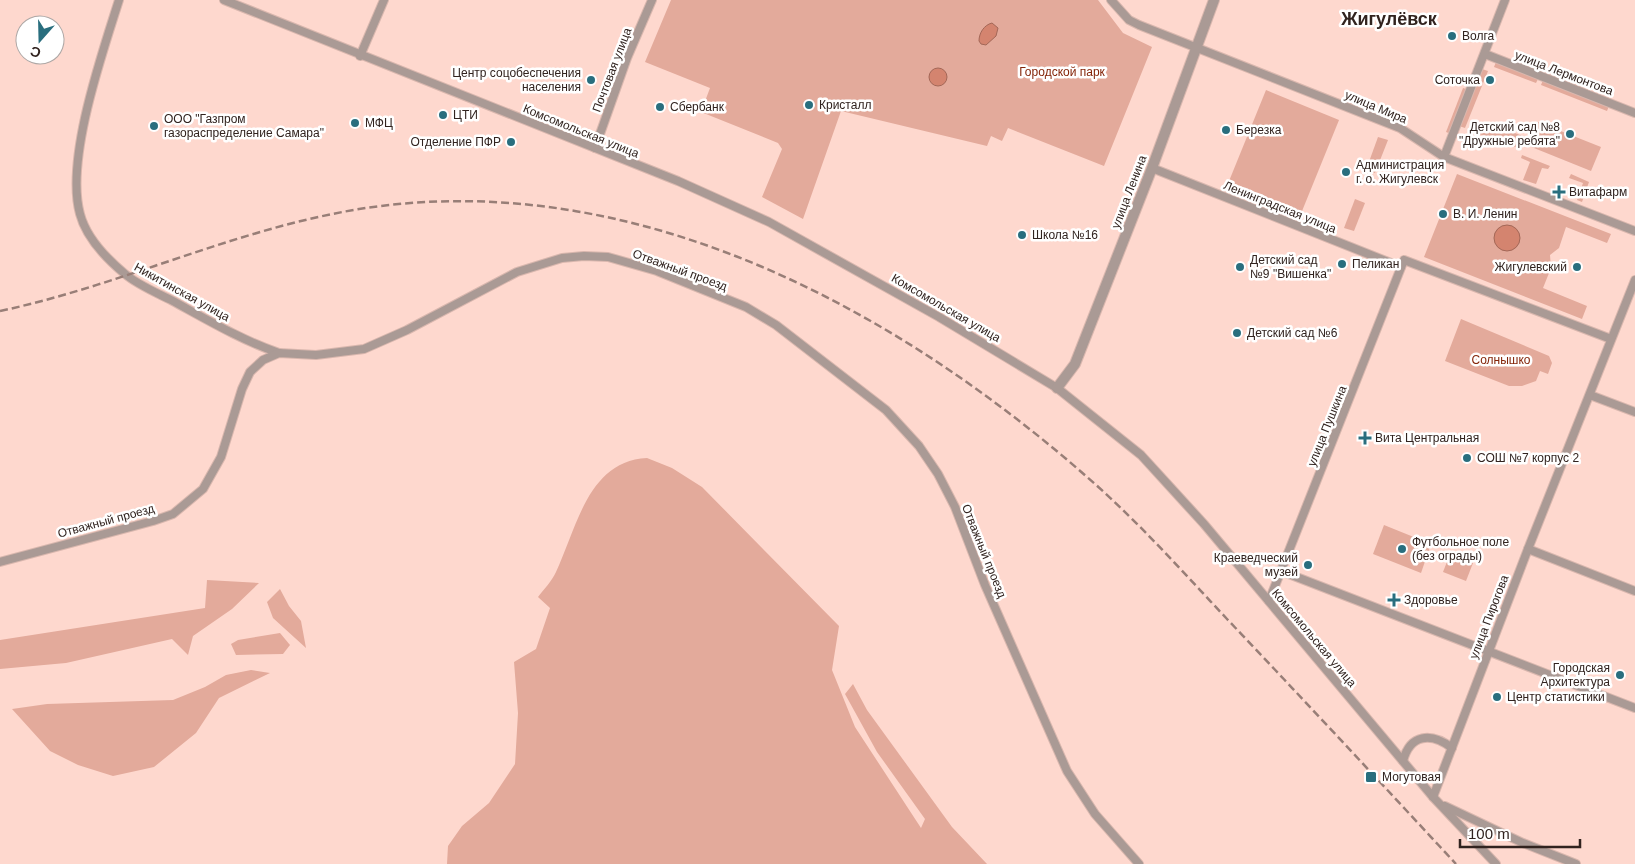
<svg xmlns="http://www.w3.org/2000/svg" width="1635" height="864" font-family="Helvetica,sans-serif">
<style>
.green{fill:#e3aa9b}
.water{fill:#d4846f;stroke:#a36757}
.lines{fill:none;stroke-linecap:round;stroke-linejoin:round}
.minor-casing{stroke:#d9b7ae;stroke-width:10}
.tertiary-casing{stroke:#d9b7ae;stroke-width:12}
.minor{stroke:#aa9a95;stroke-width:8}
.tertiary{stroke:#aa9a95;stroke-width:10}
.rail{stroke:#987e77;stroke-width:2.5;stroke-dasharray:8 4;stroke-linecap:butt}
.poi-dot{fill:#296e7e;stroke:#fff;stroke-width:2}
.labels{text-anchor:middle;dominant-baseline:central;stroke-width:5;stroke-linejoin:round;paint-order:stroke}
.poi-label{font-size:12px;fill:#31231f;stroke:#fff;text-anchor:start}
.street-label{font-size:12px;fill:#31231f;stroke:#fff}
.park-label{font-size:12px;fill:#842509;stroke:#fff}
.district-label{font-size:18px;font-weight:bold;fill:#31231f;stroke:#fff}
</style>
<rect width="100%" height="100%" fill="#fed8ce"/>
<!-- green -->
<g class="green">
<polygon points="671,0 1098,0 1123,33 1152,47 1104,166 1008,128 1002,141 991,136 987,146 841,111 803,219 762,197 782,149 778,143 701,112 710,88 645,62"/>
<polygon points="1496,62 1538,79 1536,83 1494,67"/>
<polygon points="1482,69 1488,71 1465,128 1459,126"/>
<polygon points="1543,80 1609,106 1607,111 1541,85"/>
<polygon points="1463,88 1469,90 1451,134 1446,132"/>
<polygon points="1266,90 1339,120 1298,221 1225,191"/>
<polygon points="1538,122 1601,147 1591,171 1529,146"/>
<polygon points="1497,126 1525,137 1521,149 1479,134"/>
<polygon points="1378,137 1388,140 1375,173 1366,170"/>
<polygon points="1522,155 1550,166 1548,169 1542,168 1536,184 1523,180 1530,162 1521,158"/>
<polygon points="1457,174 1611,234 1607,243 1566,227 1559,248 1550,255 1551,268 1543,288 1587,306 1582,319 1424,257"/>
<polygon points="1571,174 1589,182 1582,202 1577,200 1583,183 1569,178"/>
<polygon points="1355,199 1365,203 1354,231 1344,228"/>
<polygon points="1461,319 1549,356 1552,363 1548,374 1540,371 1536,381 1522,386 1509,386 1445,361"/>
<path d="M 647,458 L 672,468 L 702,487 L 839,626 L 832,670 L 855,727 L 921,828 L 925,819 L 877,752 L 845,694 L 853,684 L 867,710 L 952,827 L 987,864 L 447,864 L 448,846 L 462,826 L 489,803 L 515,764 L 518,713 L 514,662 L 536,649 L 550,608 L 538,597 C 544,589 552,581 556,572 C 577,527 588,461 647,458 Z"/>
<polygon points="1384,525 1431,544 1421,573 1373,554"/>
<polygon points="1450,554 1473,563 1466,581 1443,572"/>
<polygon points="207,580 259,583 232,609 193,636 188,655 172,639 66,663 0,669 0,640 205,608"/>
<polygon points="280,589 289,606 301,621 306,648 273,618 267,602"/>
<polygon points="280,633 290,645 283,654 236,655 231,644 238,640"/>
<polygon points="251,670 270,673 219,698 196,733 154,767 113,776 78,765 50,751 12,709 47,704 173,700 205,687 226,675"/>
</g>
<!-- water -->
<g class="water">
<path d="M 992,23 L 998,28 L 996,36 L 986,45 L 981,44 L 979,41 C 979,33 984,25 992,23 Z"/>
<circle cx="938" cy="77" r="9"/>
<circle cx="1507" cy="238" r="13"/>
</g>
<g class="lines">
<!-- minor casing -->
<g class="minor-casing">
<g id="minor">
<path d="M 119,0 C 102,54 65,160 80,214 C 86,237 107,259 125,274 C 138,285 155,292 171,300 C 206,319 241,340 279,353"/>
<polyline points="224,0 678,181 769,222 939,317 1057,388 1141,455 1204,524 1433,797 1496,864"/>
<polyline points="1111,0 1129,20 1139,25 1400,128 1444,157 1635,231"/>
<polyline points="1485,54 1635,113"/>
<polyline points="360,56 384,0"/>
<polyline points="595,148 627,58 652,0"/>
<polyline points="1444,157 1505,0"/>
<polyline points="1152,168 1401,267"/>
<polyline points="1590,395 1635,412"/>
<polyline points="1528,549 1635,591"/>
<polyline points="0,562 153,521 173,514 203,489 221,457 242,389 250,372 263,360 279,353 316,355 364,349 407,330 517,272 562,258 584,256 608,257 657,271 746,307 776,325 886,410 919,446 938,474 955,507 985,585 1067,771 1095,814 1139,864"/>
<polyline points="1281,571 1635,708"/>
<polyline points="1269,601 1404,260 1611,339"/>
<path d="M 1403,761 C 1410,734 1431,732 1452,748"/>
<polyline points="1433,797 1528,549 1635,280"/>
<polyline points="1445,806 1523,843 1576,864"/>
</g>
</g>
<!-- tertiary casing -->
<g class="tertiary-casing">
<polyline id="tertiary" points="1057,388 1075,364 1152,168 1214,0"/>
</g>
<!-- minor -->
<use href="#minor" class="minor"/>
<!-- tertiary -->
<use href="#tertiary" class="tertiary"/>
<!-- rail -->
<path class="rail" d="M 0,311 C 132,283 253,220 389,205 C 652,176 904,314 1095,484 C 1142,526 1184,573 1227,619 C 1304,700 1380,782 1456,864"/>
</g>
<!-- markers -->
<g class="poi-dot">
<circle cx="1452" cy="36" r="5"/>
<circle cx="591" cy="80" r="5"/>
<circle cx="1490" cy="80" r="5"/>
<circle cx="809" cy="105" r="5"/>
<circle cx="660" cy="107" r="5"/>
<circle cx="443" cy="115" r="5"/>
<circle cx="355" cy="123" r="5"/>
<circle cx="154" cy="126" r="5"/>
<circle cx="1226" cy="130" r="5"/>
<circle cx="1570" cy="134" r="5"/>
<circle cx="511" cy="142" r="5"/>
<circle cx="1346" cy="172" r="5"/>
<path d="M1556.5 184.5h5v5h5v5h-5v5h-5v-5h-5v-5h5z"/>
<circle cx="1443" cy="214" r="5"/>
<circle cx="1022" cy="235" r="5"/>
<circle cx="1342" cy="264" r="5"/>
<circle cx="1240" cy="267" r="5"/>
<circle cx="1577" cy="267" r="5"/>
<circle cx="1237" cy="333" r="5"/>
<path d="M1362.5 430.5h5v5h5v5h-5v5h-5v-5h-5v-5h5z"/>
<circle cx="1467" cy="458" r="5"/>
<circle cx="1402" cy="549" r="5"/>
<circle cx="1308" cy="565" r="5"/>
<path d="M1391.5 592.5h5v5h5v5h-5v5h-5v-5h-5v-5h5z"/>
<circle cx="1620" cy="675" r="5"/>
<circle cx="1497" cy="697" r="5"/>
<rect x="1365" y="771" width="12" height="12" rx="2.5"/>
</g>
<g class="labels">
<!-- poi labels -->
<g class="poi-label">
<text x="1462" y="36">Волга</text>
<text x="581" y="73" text-anchor="end">Центр соцобеспечения<tspan x="581" dy="14">населения</tspan></text>
<text x="1480" y="80" text-anchor="end">Соточка</text>
<text x="819" y="105">Кристалл</text>
<text x="670" y="107">Сбербанк</text>
<text x="453" y="115">ЦТИ</text>
<text x="164" y="119">ООО "Газпром<tspan x="164" dy="14">газораспределение Самара"</tspan></text>
<text x="365" y="123">МФЦ</text>
<text x="1560" y="127" text-anchor="end">Детский сад №8<tspan x="1560" dy="14">"Дружные ребята"</tspan></text>
<text x="1236" y="130">Березка</text>
<text x="501" y="142" text-anchor="end">Отделение ПФР</text>
<text x="1356" y="165">Администрация<tspan x="1356" dy="14">г. о. Жигулевск</tspan></text>
<text x="1569" y="192">Витафарм</text>
<text x="1453" y="214">В. И. Ленин</text>
<text x="1032" y="235">Школа №16</text>
<text x="1250" y="260">Детский сад<tspan x="1250" dy="14">№9 "Вишенка"</tspan></text>
<text x="1352" y="264">Пеликан</text>
<text x="1567" y="267" text-anchor="end">Жигулевский</text>
<text x="1247" y="333">Детский сад №6</text>
<text x="1375" y="438">Вита Центральная</text>
<text x="1477" y="458">СОШ №7 корпус 2</text>
<text x="1412" y="542">Футбольное поле<tspan x="1412" dy="14">(без ограды)</tspan></text>
<text x="1298" y="558" text-anchor="end">Краеведческий<tspan x="1298" dy="14">музей</tspan></text>
<text x="1404" y="600">Здоровье</text>
<text x="1610" y="668" text-anchor="end">Городская<tspan x="1610" dy="14">Архитектура</tspan></text>
<text x="1507" y="697">Центр статистики</text>
<text x="1382" y="777">Могутовая</text>
</g>
<!-- street labels -->
<g class="street-label">
<text transform="translate(612 70) rotate(-69)">Почтовая улица</text>
<text transform="translate(1564 73) rotate(21)">улица Лермонтова</text>
<text transform="translate(1376 107) rotate(23)">улица Мира</text>
<text transform="translate(581 131) rotate(22)">Комсомольская улица</text>
<text transform="translate(1129 192) rotate(-69)">улица Ленина</text>
<text transform="translate(1280 207) rotate(22)">Ленинградская улица</text>
<text transform="translate(680 270) rotate(20)">Отважный проезд</text>
<text transform="translate(182 292) rotate(29)">Никитинская улица</text>
<text transform="translate(946 308) rotate(30)">Комсомольская улица</text>
<text transform="translate(1327 426) rotate(-68)">улица Пушкина</text>
<text transform="translate(106 521) rotate(-15)">Отважный проезд</text>
<text transform="translate(984 551) rotate(68)">Отважный проезд</text>
<text transform="translate(1489 617) rotate(-69)">улица Пирогова</text>
<text transform="translate(1314 638) rotate(50)">Комсомольская улица</text>
</g>
<!-- park labels -->
<g class="park-label">
<text x="1062" y="72">Городской парк</text>
<text x="1501" y="360">Солнышко</text>
</g>
<!-- district labels -->
<g class="district-label">
<text x="1389" y="19">Жигулёвск</text>
</g>
</g>
<!-- north arrow -->
<g transform="translate(40 40) rotate(200)"><circle r="24" fill="#ffffff" stroke="#ada7a5"/>
<path d="M0-4L9 19L0 12L-9 19Z" fill="#296e7e"/>
<text y="-8" font-size="14" font-weight="bold" text-anchor="middle" fill="#31231f">С</text>
</g>
<!-- scale -->
<path d="M1460 839v8h120v-8" fill="none" stroke="#31231f" stroke-width="2.5"/>
<text x="1468" y="839" font-size="15" fill="#31231f" stroke="#ffffff" stroke-width="4" paint-order="stroke">100 m</text>
</svg>
